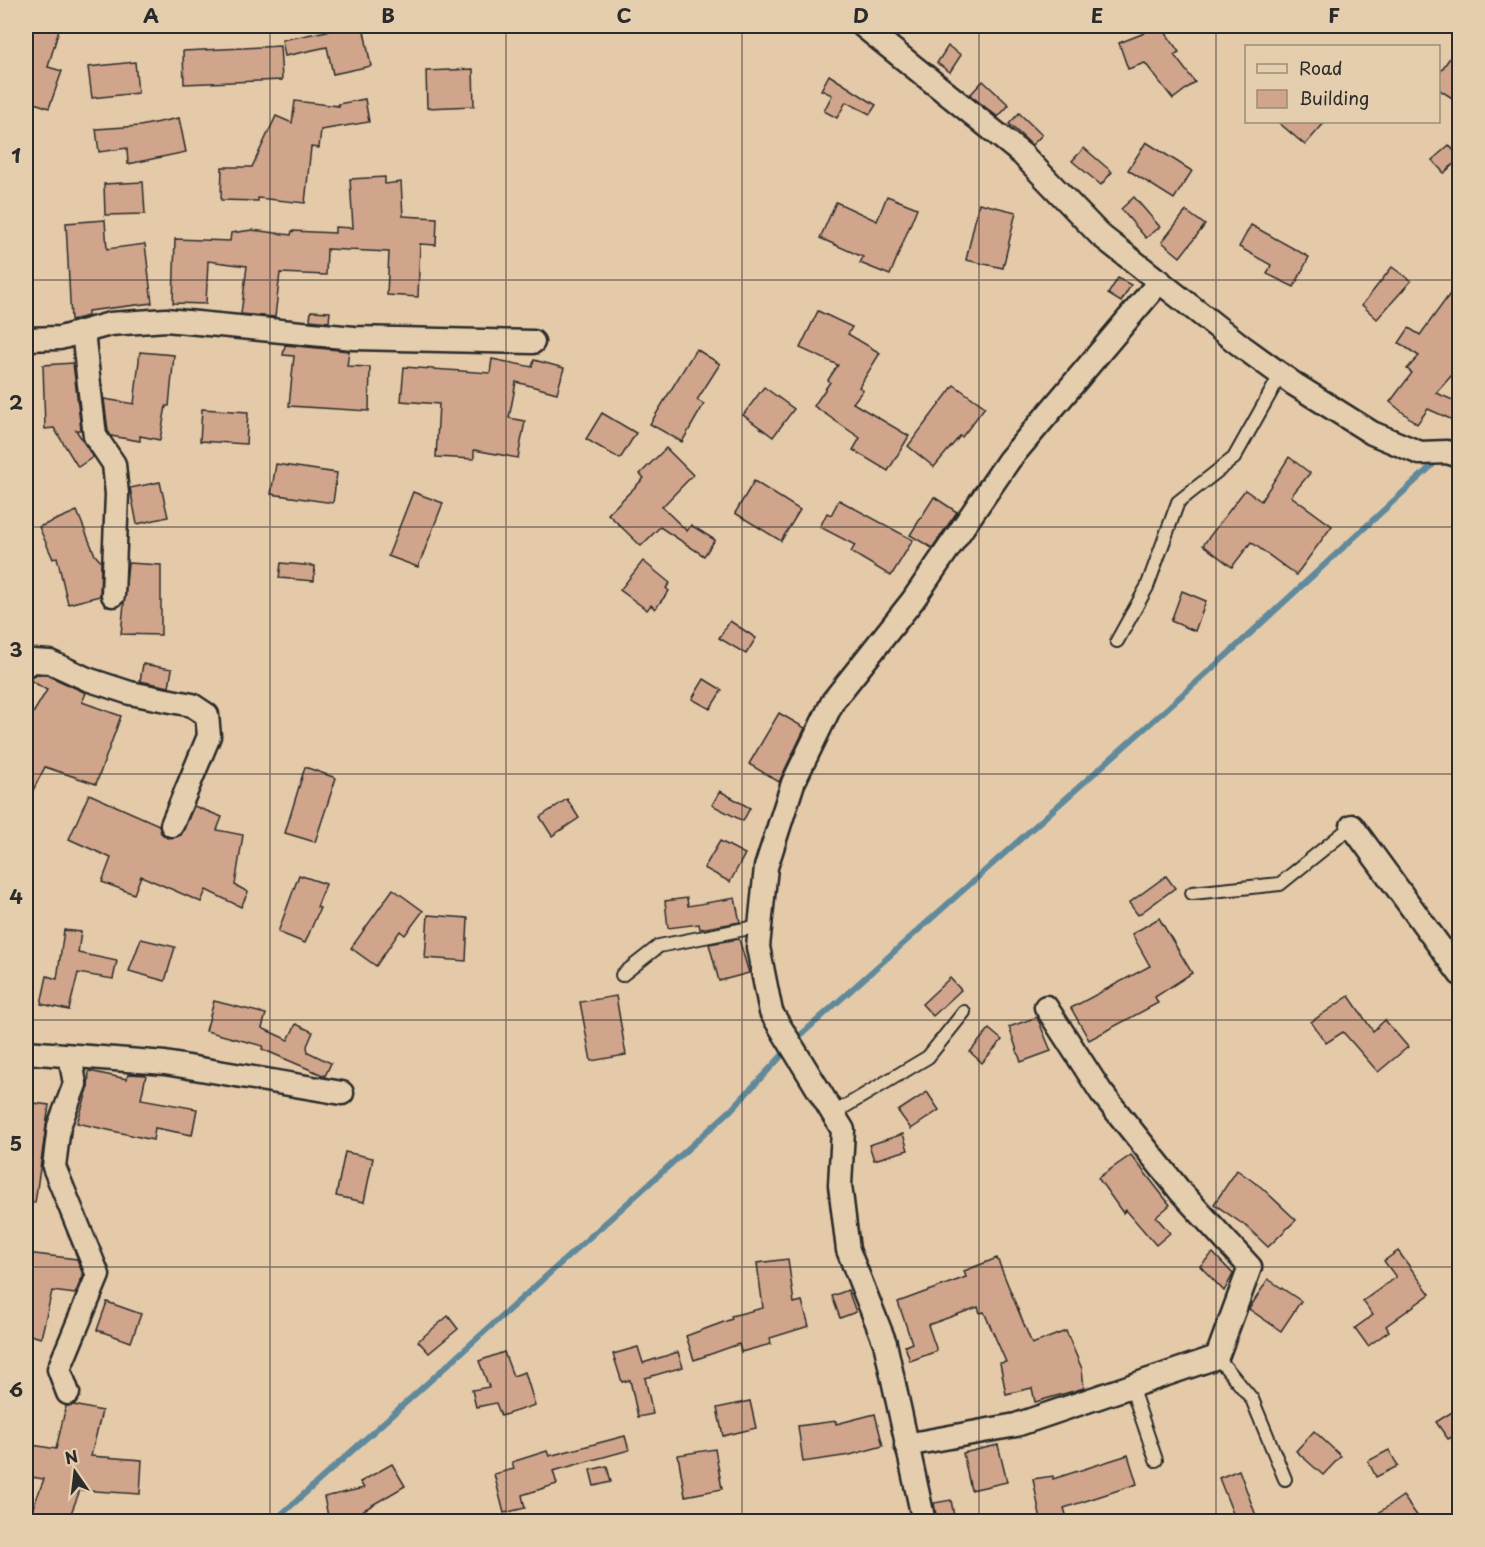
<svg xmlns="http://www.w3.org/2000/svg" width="1485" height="1547" font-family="'Playpen Sans',sans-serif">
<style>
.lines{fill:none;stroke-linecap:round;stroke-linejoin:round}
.stream{stroke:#618a9b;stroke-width:6}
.building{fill:#d0a58b;stroke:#2b2b2b;stroke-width:1.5}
.service-casing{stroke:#2b2b2b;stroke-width:16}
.minor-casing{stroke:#2b2b2b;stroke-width:27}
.service{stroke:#e4cead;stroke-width:12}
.minor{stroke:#e4cead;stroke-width:22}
.grid{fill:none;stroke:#2b2b2b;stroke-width:1.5;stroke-opacity:0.55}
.neatline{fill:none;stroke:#2b2b2b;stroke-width:2}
.grid-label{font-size:20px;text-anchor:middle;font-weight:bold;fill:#2b2b2b}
</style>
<rect width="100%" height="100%" fill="#e5caa9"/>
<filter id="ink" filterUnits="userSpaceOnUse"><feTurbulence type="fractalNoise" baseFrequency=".0167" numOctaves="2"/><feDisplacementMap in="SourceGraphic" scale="12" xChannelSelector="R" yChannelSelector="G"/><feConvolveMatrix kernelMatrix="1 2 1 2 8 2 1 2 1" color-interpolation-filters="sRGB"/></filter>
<g filter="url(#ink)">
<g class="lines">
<!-- stream -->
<g class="stream">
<polyline points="794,1041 1228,654 1439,459"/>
<polyline points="273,1522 731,1110 788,1049"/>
</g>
</g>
<!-- building -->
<g class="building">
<polygon points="28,26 60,26 48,67 62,71 49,108 26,100 26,36"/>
<polygon points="352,26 363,26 371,66 333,74 327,47 285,56 282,40"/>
<polygon points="1155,26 1161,26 1179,52 1174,55 1195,82 1173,99 1145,63 1128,69 1119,43 1142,34"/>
<polygon points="1460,43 1460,103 1438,89 1438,75"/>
<polygon points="280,46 282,80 184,84 183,51"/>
<polygon points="948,46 961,55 950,72 937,63"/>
<polygon points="135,62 138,93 92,98 88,67"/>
<polygon points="473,69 474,106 427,108 426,71"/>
<polygon points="829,75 876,105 870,114 846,102 837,118 824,111 832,95 821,90"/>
<polygon points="983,81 1009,105 998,117 970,95"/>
<polygon points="365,99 369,122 321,130 319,148 311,147 305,203 258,198 258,201 221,200 222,167 252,167 276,116 292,123 295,101 339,106 338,104"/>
<polygon points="1019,113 1042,135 1032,145 1009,124"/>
<polygon points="179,118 186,152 128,164 127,148 99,152 96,129 140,126"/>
<polygon points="1278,122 1325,122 1305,145"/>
<polygon points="1146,142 1192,171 1174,199 1128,170"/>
<polygon points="1449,145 1460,158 1444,173 1432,160"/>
<polygon points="1084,148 1112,172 1101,185 1072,161"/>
<polygon points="385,177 385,184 401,182 403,216 437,218 436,245 420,244 418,297 387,295 389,252 327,249 326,275 280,273 275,317 241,314 247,266 208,261 206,304 173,303 175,239 230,241 231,233 252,230 291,235 292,231 335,233 335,227 353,228 350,179"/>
<polygon points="143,182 145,214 105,215 104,184"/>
<polygon points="887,196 917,208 890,275 860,263 863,257 820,238 836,202 877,221"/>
<polygon points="1134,197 1160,227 1146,238 1121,209"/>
<polygon points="979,203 1016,212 1003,268 966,260"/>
<polygon points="1186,211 1205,225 1180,257 1162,242"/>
<polygon points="105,220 107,249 145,244 152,303 88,311 88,316 71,320 66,223"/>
<polygon points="1251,225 1309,257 1294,287 1267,274 1271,265 1239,247"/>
<polygon points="1392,267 1411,281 1377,319 1362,305"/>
<polygon points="1118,278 1131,285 1121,302 1108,294"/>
<polygon points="1460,280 1460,366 1436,393 1460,403 1460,410 1455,421 1428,409 1417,424 1390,402 1412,373 1407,369 1419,356 1399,343 1409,328 1420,335"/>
<polygon points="311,311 330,312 329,322 310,320"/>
<polygon points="818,311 852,327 848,334 880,353 859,387 863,390 853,403 909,436 888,471 853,450 860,438 814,406 830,382 828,380 838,365 800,348"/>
<polygon points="285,345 349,351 347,366 370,367 369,411 289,406 294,356 283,355"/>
<polygon points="696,349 720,364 697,400 704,404 682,442 650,424"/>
<polygon points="140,352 174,355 169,406 166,406 160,440 140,436 140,441 111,436 108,431 104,399 134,404"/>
<polygon points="492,359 532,367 534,360 564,368 557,393 516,382 509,418 525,421 518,458 474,450 474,459 436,457 439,404 401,401 404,367 490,373"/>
<polygon points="73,363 81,430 76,430 93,457 78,467 54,428 45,429 43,365"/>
<polygon points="954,385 985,407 962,437 960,436 934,467 908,446"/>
<polygon points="764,387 794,409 773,437 743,415"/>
<polygon points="202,409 248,412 246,444 200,441"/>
<polygon points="602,413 636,433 620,459 586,439"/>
<polygon points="666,448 693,475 662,507 687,531 691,525 715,540 704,556 660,527 641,546 608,514 644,478 640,474"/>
<polygon points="1289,457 1310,473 1291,496 1332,526 1296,575 1251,542 1232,567 1203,545 1245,490 1261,501"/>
<polygon points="276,464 337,473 333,503 271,494"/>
<polygon points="754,481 800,510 781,541 735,513"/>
<polygon points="160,482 168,517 137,524 130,488"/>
<polygon points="413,492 443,503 418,567 388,556"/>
<polygon points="934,497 957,512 932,548 910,535"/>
<polygon points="839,500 913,540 891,576 851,552 855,545 820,527 827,513 831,515"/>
<polygon points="77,511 95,555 101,562 100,596 68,604 57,557 53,559 39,527"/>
<polygon points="643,561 670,583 666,588 669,591 655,609 651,605 647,610 620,590"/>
<polygon points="128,563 161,565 161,635 121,634"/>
<polygon points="281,563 315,566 314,581 279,578"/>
<polygon points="1182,591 1206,601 1195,631 1171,621"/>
<polygon points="730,621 756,638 746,654 719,638"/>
<polygon points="143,664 172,669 169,687 140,681"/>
<polygon points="36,675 47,675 86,693 82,702 121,716 96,784 45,767 26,804 26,712 32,715 47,690 28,679"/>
<polygon points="704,679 722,690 710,709 692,699"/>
<polygon points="779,713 805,728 779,782 749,764"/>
<polygon points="305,767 336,778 315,842 285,833"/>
<polygon points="720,791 750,808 743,821 712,805"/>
<polygon points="89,794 159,825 161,833 167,838 181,835 194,806 222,817 217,830 243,835 235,885 248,892 241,907 206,890 201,902 141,876 134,894 102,882 111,858 69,839"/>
<polygon points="567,799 579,818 552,836 540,817"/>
<polygon points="720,841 745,854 730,882 704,868"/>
<polygon points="299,875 326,884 317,907 320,908 305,943 278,932"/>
<polygon points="1166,876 1175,888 1138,915 1129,903"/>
<polygon points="393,889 423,911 405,935 400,931 376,966 351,948"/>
<polygon points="687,898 688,906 735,898 740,922 700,929 699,924 668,928 665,901"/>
<polygon points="428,915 468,918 466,961 425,958"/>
<polygon points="1159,918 1192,973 1155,997 1158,1003 1089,1040 1071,1008 1150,966 1132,934"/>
<polygon points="64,930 81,932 78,953 117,961 113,979 78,973 69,1010 41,1004 47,976 57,979"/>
<polygon points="141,939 175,947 165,981 129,971"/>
<polygon points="739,939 749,973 719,981 709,944"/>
<polygon points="950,978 961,990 933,1016 922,1004"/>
<polygon points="616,996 626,1055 591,1061 580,1002"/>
<polygon points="1349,996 1373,1031 1385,1020 1408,1047 1378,1072 1343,1032 1326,1043 1311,1022"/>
<polygon points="214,1001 266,1014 262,1028 288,1040 296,1024 313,1032 307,1046 308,1052 331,1063 325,1076 262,1049 263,1046 206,1031"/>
<polygon points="1037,1017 1051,1051 1021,1062 1009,1027"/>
<polygon points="989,1029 1002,1040 982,1063 970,1052"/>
<polygon points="89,1071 127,1079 128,1074 146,1075 141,1099 197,1109 192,1135 155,1128 153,1140 77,1123 88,1089"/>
<polygon points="927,1092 939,1110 911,1129 898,1111"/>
<polygon points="26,1102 49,1105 35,1203 26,1202"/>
<polygon points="903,1134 908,1150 874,1160 869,1145"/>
<polygon points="345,1152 373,1158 364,1202 336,1196"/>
<polygon points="1131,1155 1170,1205 1156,1217 1170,1233 1156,1245 1126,1210 1123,1213 1098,1178"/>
<polygon points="1237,1170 1261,1187 1296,1220 1268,1247 1247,1227 1214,1204"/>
<polygon points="1398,1251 1430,1294 1386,1326 1389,1331 1368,1346 1355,1328 1373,1315 1363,1301 1396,1277 1384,1261"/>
<polygon points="26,1253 77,1259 83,1275 75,1294 52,1291 41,1338 26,1334"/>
<polygon points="1213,1253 1233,1274 1224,1291 1200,1266"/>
<polygon points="997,1258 1032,1344 1066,1331 1082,1369 1084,1388 1035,1402 1032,1388 1006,1394 1000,1363 1006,1362 984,1312 980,1313 978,1307 928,1325 937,1351 910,1361 905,1346 912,1343 898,1302 966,1277 964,1271"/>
<polygon points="788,1259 794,1303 802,1301 809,1326 770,1338 771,1344 741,1352 739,1344 694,1360 686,1336 732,1319 731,1316 763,1308 757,1263"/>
<polygon points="1268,1279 1301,1301 1281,1331 1249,1309"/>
<polygon points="848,1290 856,1312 840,1318 832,1296"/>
<polygon points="107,1302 141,1314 131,1342 97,1330"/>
<polygon points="448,1316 458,1329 429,1353 418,1341"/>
<polygon points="638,1347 643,1363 678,1352 683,1367 645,1378 653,1414 638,1417 630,1380 622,1382 613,1354"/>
<polygon points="504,1352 513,1376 525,1372 535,1405 501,1416 496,1403 476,1407 472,1390 489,1387 479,1361"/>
<polygon points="750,1401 756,1428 723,1436 717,1408"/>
<polygon points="74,1405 102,1411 91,1456 142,1460 140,1494 80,1490 68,1521 48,1521 30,1515 44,1479 26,1476 26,1444 56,1449 66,1406"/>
<polygon points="1460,1407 1460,1433 1448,1439 1436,1422"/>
<polygon points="875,1414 883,1446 850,1455 803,1462 798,1426 836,1421 836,1424"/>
<polygon points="1314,1431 1341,1456 1323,1475 1296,1451"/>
<polygon points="625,1436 629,1450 553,1471 557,1484 522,1495 525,1508 504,1513 494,1474 514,1469 512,1462 547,1451 549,1456"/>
<polygon points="998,1445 1007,1482 971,1490 963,1453"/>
<polygon points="715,1449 722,1489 685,1496 678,1455"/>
<polygon points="1389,1450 1398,1466 1376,1477 1368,1461"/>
<polygon points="1128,1455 1137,1484 1064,1508 1068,1521 1041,1521 1033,1479 1053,1476 1053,1479"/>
<polygon points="392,1464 405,1486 357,1514 358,1521 329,1521 324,1497 364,1488 360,1482"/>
<polygon points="607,1466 611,1482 594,1486 590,1470"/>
<polygon points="1239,1470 1258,1521 1236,1521 1219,1478"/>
<polygon points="1403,1496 1421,1521 1367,1521"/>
<polygon points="951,1500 955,1521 937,1521 934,1503"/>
</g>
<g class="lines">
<!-- service casing -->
<g class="service-casing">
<g id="service">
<polyline points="1117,641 1147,587 1178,502 1234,458 1281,374"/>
<polyline points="1192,893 1280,884 1352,826"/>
<polyline points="622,975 659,946 760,926"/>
<polyline points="834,1113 928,1057 964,1012"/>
<polyline points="1217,1357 1252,1399 1285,1479"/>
<polyline points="1131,1386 1156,1460"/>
</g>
</g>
<!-- minor casing -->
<g class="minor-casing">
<g id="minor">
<polyline points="863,26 1022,154 1100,235 1244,348 1294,384 1372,433 1420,453 1447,452 1460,456"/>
<polyline points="83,332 95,436 114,464 117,494 113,595"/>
<polyline points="26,339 60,338 110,324 166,320 354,338 533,342"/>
<polyline points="26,665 33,661 50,662 87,679 130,693 192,705 207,715 209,736 172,825"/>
<polyline points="1352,826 1460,974"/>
<polyline points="26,1052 165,1063 342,1093"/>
<polyline points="68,1393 59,1369 98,1275 54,1167 59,1126 75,1084 70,1056"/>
<polyline points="906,1445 1016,1425 1217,1357 1250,1267 1180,1191 1101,1092 1046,1007"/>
<polyline points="924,1522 885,1343 848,1250 840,1185 843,1130 771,1012 758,947 766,867 793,783 833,701 913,600 1009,460 1160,281"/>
</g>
</g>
<!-- service -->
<use href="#service" class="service"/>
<!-- minor -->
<use href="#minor" class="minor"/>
</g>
</g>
<!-- grid -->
<path class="grid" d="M 270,26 L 270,1522M 506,26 L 506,1522M 742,26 L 742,1522M 979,26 L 979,1522M 1216,26 L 1216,1522M 26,280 L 1460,280M 26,527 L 1460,527M 26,774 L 1460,774M 26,1020 L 1460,1020M 26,1267 L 1460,1267"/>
<!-- margin -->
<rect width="1485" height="1547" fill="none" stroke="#e4cead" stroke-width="66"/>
<!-- legend -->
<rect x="1245" y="45" width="195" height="78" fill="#e4cead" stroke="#9a8d79" stroke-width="1.5"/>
<rect x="1257" y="64" width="30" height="9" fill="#e4cead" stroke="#9a8d79" stroke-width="1.5"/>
<text x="1299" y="75" font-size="18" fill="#2b2b2b">Road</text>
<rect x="1257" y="90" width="30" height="18" fill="#d0a58b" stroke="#9a8d79" stroke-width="1.5"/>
<text x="1299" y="105" font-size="18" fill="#2b2b2b">Building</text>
<!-- north arrow -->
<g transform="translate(75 1472) rotate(346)" stroke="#e4cead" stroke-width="4.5" paint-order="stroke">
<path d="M0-4.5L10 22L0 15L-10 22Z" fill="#2b2b2b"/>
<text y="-9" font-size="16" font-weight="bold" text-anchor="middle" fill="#2b2b2b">N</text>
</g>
<rect x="33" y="33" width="1419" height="1481" class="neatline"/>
<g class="grid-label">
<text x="151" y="23">A</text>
<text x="388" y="23">B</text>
<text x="624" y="23">C</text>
<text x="861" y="23">D</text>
<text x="1097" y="23">E</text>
<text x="1334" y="23">F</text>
<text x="16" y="163">1</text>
<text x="16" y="410">2</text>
<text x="16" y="657">3</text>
<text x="16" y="904">4</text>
<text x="16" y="1151">5</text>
<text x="16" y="1397">6</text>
</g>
</svg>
